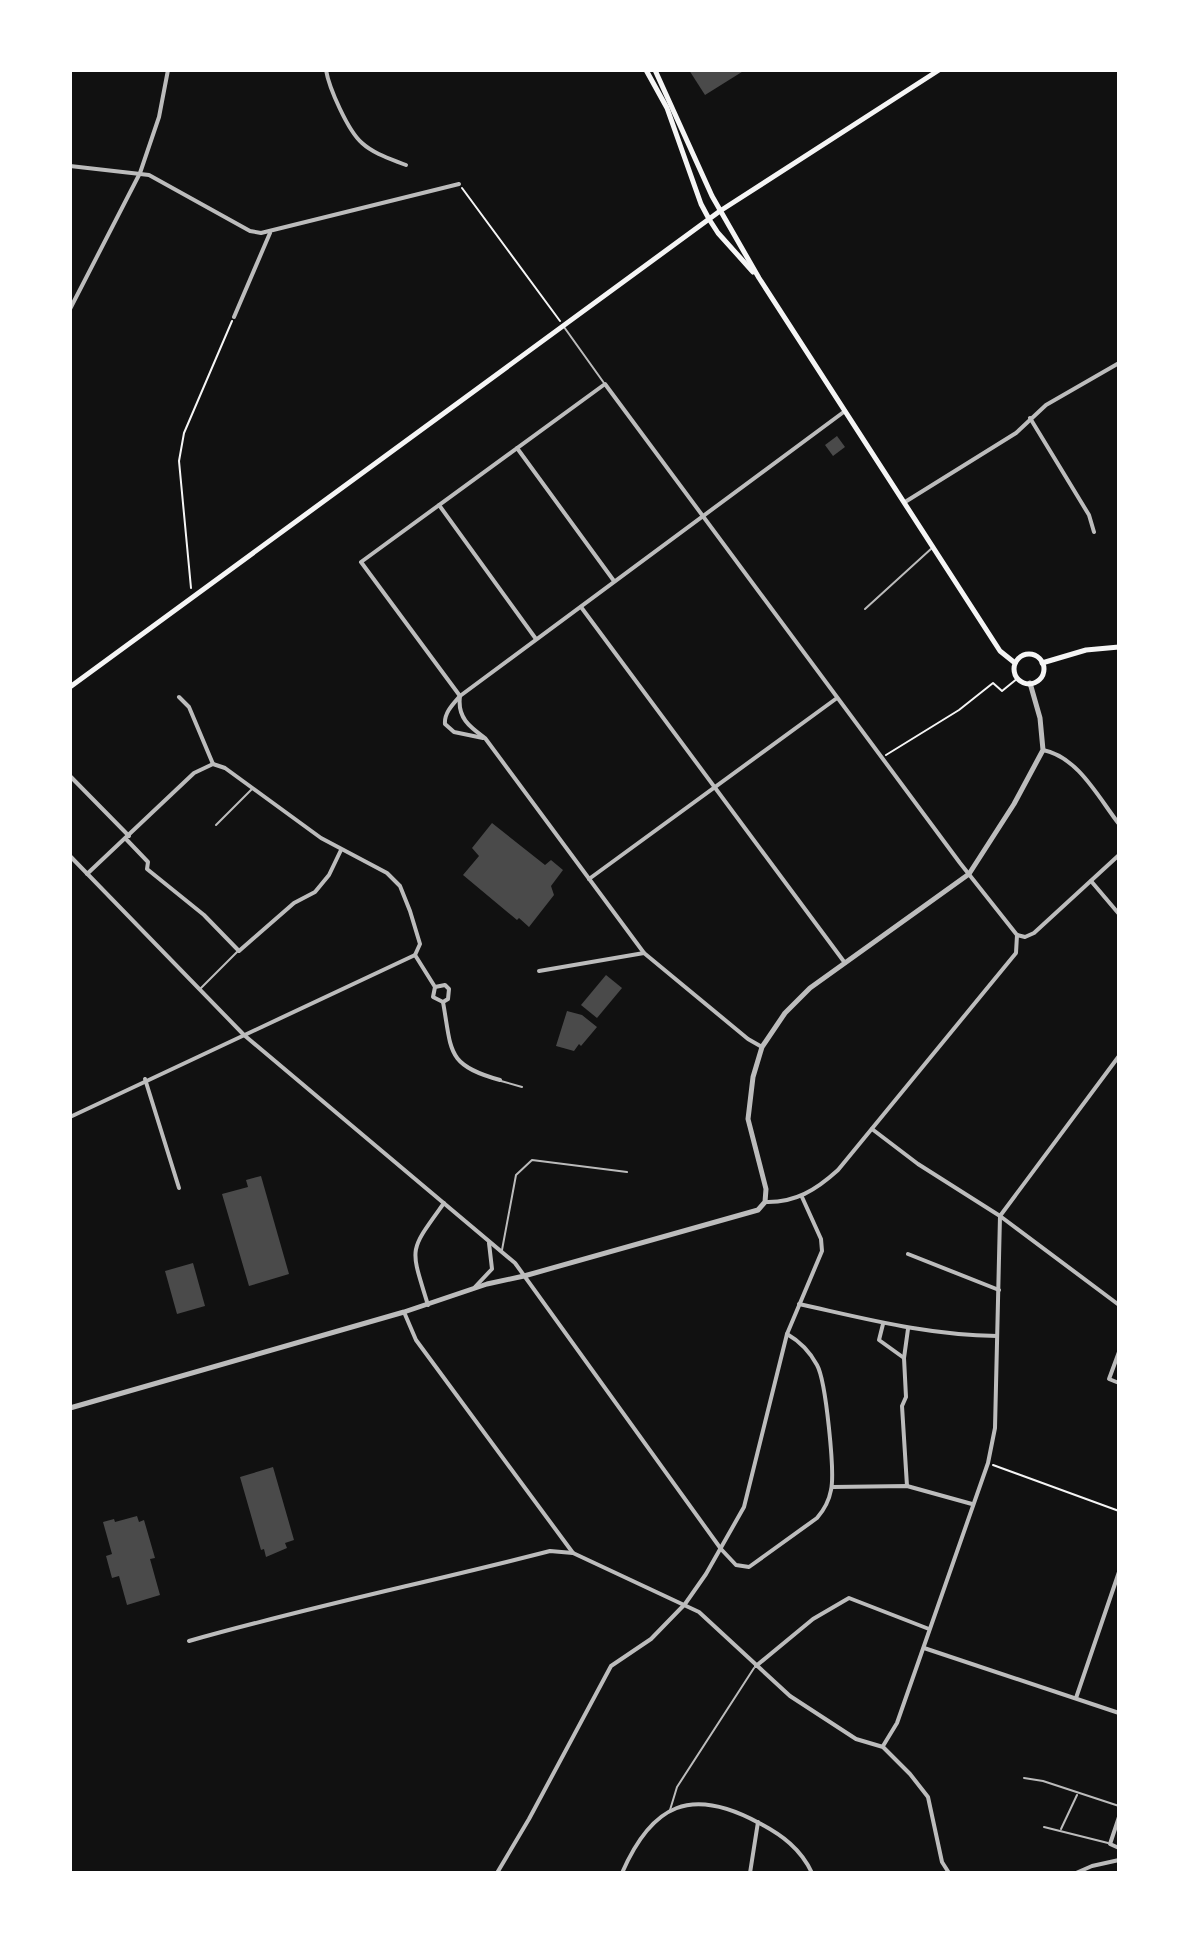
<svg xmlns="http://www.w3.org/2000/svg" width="1189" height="1943" viewBox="0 0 1189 1943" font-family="Literata,serif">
	<rect width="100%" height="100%" fill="#111"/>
	<g fill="#4a4a4a">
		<path d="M 689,70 L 745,70 L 705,95 Z"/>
		<path d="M 837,436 L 845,447 L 833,456 L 825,445 Z"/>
		<path d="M 492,823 L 545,865 L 551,860 L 563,870 L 551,886 L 554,895 L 529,927 L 519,918 L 517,920 L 463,875 L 479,856 L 472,848 Z"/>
		<path d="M 606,975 L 622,988 L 597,1018 L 581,1005 Z"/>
		<path d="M 567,1011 L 582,1015 L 597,1027 L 581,1046 L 579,1044 L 574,1051 L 556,1046 Z"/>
		<path d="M 261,1176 L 289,1274 L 249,1286 L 222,1194 L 248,1187 L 246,1180 Z"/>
		<path d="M 193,1263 L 205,1306 L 177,1314 L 165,1271 Z"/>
		<path d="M 273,1467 L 294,1540 L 285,1543 L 287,1548 L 266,1557 L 264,1549 L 261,1550 L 240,1477 Z"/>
		<path d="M 137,1516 L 139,1522 L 144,1520 L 155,1558 L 150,1559 L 160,1595 L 127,1605 L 119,1576 L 112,1578 L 106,1556 L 112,1554 L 103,1522 L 114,1519 L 115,1522 Z"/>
	</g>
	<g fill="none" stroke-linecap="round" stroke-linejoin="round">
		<g stroke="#f5f5f5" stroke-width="2">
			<path d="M 462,188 L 560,321"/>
			<path d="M 191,588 L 179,461 L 184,433 L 232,321"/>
			<path d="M 886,755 L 959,710 L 993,683 L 1002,691 L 1018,678"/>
			<path d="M 993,1465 L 1119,1511"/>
		</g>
		<g stroke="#bcbcbc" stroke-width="2">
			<path d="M 564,327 L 604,383"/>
			<path d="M 865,609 L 932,548"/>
			<path d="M 216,825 L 252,789"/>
			<path d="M 200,989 L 238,951"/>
			<path d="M 501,1081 L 522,1087"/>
			<path d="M 502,1250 L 516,1175 L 532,1160 L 627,1172"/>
			<path d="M 1024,1778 L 1043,1781 L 1119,1806"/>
			<path d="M 670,1810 L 677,1787 L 754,1668"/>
			<path d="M 1044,1827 L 1108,1843"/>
			<path d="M 1061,1829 L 1077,1795"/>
		</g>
		<g stroke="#bcbcbc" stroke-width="4">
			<path d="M 326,70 C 329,88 348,131 362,143 C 374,154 391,159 406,165"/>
			<path d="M 70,166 L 149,175 L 250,231 L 261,233 L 459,184"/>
			<path d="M 70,309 L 140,173 L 159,117 L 168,70"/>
			<path d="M 234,317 L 270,233"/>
			<path d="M 1030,418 L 1089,515 L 1094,532"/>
			<path d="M 517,448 L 614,581"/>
			<path d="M 905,502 L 1016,433 L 1046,405 L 1119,363"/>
			<path d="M 439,505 L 536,639"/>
			<path d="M 581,607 L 845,963"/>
			<path d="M 179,697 L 189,707 L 213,764"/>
			<path d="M 483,738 L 454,732 L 445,724 C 444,713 453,704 460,696 L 845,411"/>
			<path d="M 1043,750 C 1078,757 1098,797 1119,824"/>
			<path d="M 70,776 L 129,836"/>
			<path d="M 126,839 L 148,862 L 147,869 L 204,915 L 239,951 L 294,903 L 315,892 L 329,875 L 341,850"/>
			<path d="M 70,856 L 244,1035 L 515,1263 L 721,1549 L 736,1565 L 749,1567 L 817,1518 C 824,1510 829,1501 831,1490 C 835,1473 826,1381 817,1365 C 810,1352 801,1342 787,1334"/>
			<path d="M 589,879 L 837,698"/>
			<path d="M 1091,881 L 1119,914"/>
			<path d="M 1017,935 L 1025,937 L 1034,933 L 1119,855"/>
			<path d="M 415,955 L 435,987 L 433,997 L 443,1002 L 448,999 L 449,989 L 445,985 L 435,987"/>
			<path d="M 539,971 L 644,953"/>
			<path d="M 443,1002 C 452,1052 446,1065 500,1080"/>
			<path d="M 762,1047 L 748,1039 L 644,953 L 485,738 C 470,727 457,718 460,696 L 361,562 L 605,384 L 960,863 L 1017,935"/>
			<path d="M 145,1079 L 179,1188"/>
			<path d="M 70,1117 L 415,955 L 420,944 L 410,911 L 400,886 L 387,873 L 321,838 L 225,768 L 213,764 L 194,773 L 87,874"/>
			<path d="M 872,1129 L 918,1164 L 1000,1216 L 1119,1305"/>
			<path d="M 765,1202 C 795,1203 816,1190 838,1170 L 1016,953 L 1017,935"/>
			<path d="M 908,1254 L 999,1290"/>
			<path d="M 475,1287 L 492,1269 L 489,1243"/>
			<path d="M 799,1304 C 867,1319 926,1335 997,1336"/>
			<path d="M 428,1305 C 410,1246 408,1253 444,1203"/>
			<path d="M 404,1312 L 416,1340 L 573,1553 L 699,1612 L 790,1696 L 856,1739 L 883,1747 L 910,1774 L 928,1797 L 942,1862 L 949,1873"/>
			<path d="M 883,1324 L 879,1340 L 904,1358 L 906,1397 L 902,1406 L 907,1486"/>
			<path d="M 1119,1352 L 1109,1379 L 1119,1383"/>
			<path d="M 904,1358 L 908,1329"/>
			<path d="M 833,1487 L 907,1486 L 972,1504"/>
			<path d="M 189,1641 C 308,1607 430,1582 550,1551 L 573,1553"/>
			<path d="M 924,1648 L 1119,1713"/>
			<path d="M 756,1666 L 813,1619 L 849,1598 L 929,1629"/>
			<path d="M 1076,1698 L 1119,1572"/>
			<path d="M 883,1746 L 897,1723 L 988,1463 L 995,1428 L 1000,1216 L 1119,1056"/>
			<path d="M 1119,1817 L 1110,1844 L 1119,1848"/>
			<path d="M 497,1873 L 529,1819 L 611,1666 L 651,1639 L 685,1604 L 706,1574 L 744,1507 L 787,1334 L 822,1251 L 821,1239 L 802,1197"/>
			<path d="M 622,1873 C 652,1804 691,1786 759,1823 C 782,1835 801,1849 812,1873"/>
			<path d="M 750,1873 L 758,1822"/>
			<path d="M 1076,1873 L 1092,1866 L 1119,1860"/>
		</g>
		<path stroke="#bcbcbc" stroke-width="5" d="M 70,1408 L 404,1312 L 487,1284 L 524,1276 L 758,1210 L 765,1202 L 766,1189 L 748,1119 L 753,1077 L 762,1047 L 785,1013 L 810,988 L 969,874 L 1014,804 L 1043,750 L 1040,718 L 1030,683"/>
		<g stroke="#f5f5f5" stroke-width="5">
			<path d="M 646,70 L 667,108 L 701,204 L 709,219 L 718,233 L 753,272"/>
			<path d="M 655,70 L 712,196 L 759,278 L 1000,651 L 1015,663"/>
			<circle cx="1029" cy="669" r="15"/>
			<path d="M 1042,663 L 1086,650 L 1119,647"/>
			<path d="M 70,687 L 720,211 L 939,70"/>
		</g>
	</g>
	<rect width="1189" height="1943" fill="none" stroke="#ffffff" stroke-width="144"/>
</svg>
